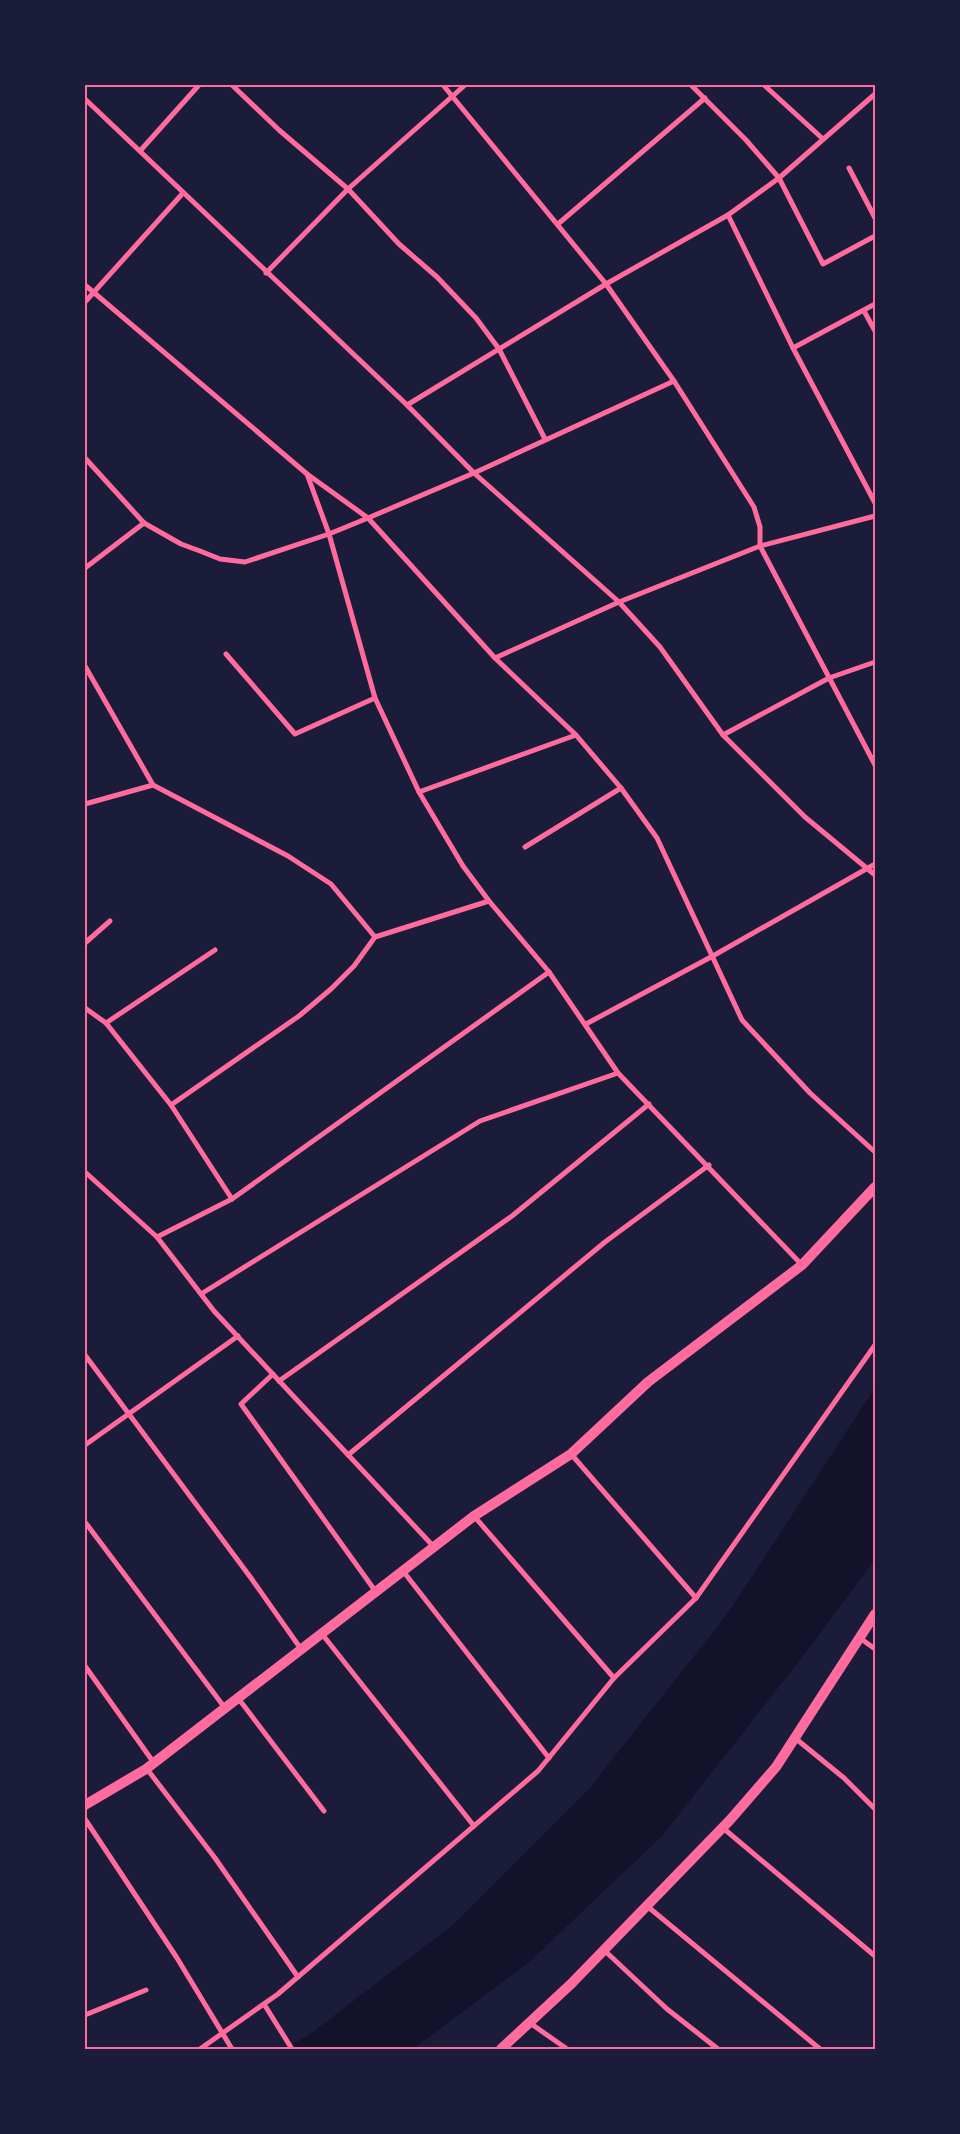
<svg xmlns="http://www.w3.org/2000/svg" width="960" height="2134" viewBox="0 0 960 2134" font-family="'Nunito Sans',sans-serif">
	<rect width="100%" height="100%" fill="#1b1b3a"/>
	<path fill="#12122b" d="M 875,1388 L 875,1559 L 807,1651 L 662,1836 L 528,1963 L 413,2049 L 284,2049 L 309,2035 L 454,1924 L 589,1789 L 728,1613 Z"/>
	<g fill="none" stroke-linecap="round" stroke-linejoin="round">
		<g stroke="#ff6b9d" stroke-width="5">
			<path d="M 232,85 L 279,130 L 348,189 L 399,244 L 437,277 L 476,318 L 499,349 L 545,439"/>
			<path d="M 443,85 L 606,284 L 674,381 L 754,507 L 760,527 L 760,546 L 875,765"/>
			<path d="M 691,85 L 746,140 L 779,178 L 823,264 L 875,236"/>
			<path d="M 764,85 L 823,139"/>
			<path d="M 85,99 L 407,405 L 474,473 L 619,602 L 660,647 L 723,735 L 805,817 L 875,875"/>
			<path d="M 140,151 L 199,85"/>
			<path d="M 849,168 L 875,218"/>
			<path d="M 728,215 L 793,348 L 875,503"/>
			<path d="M 558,224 L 705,98"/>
			<path d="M 266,273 L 348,189 L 465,85"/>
			<path d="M 85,285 L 307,474 L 329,534 L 375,698 L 419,792 L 463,866 L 489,901 L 549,972 L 618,1073 L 802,1265"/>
			<path d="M 85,302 L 183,193"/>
			<path d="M 864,311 L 875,331"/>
			<path d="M 793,348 L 875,304"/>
			<path d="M 407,405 L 606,284 L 728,215 L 779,178 L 875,94"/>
			<path d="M 85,458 L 144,523 L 181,544 L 200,551 L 220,559 L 245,562 L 329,534 L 368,518 L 474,473 L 674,381"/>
			<path d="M 307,474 L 368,518 L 495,658 L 576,735 L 621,788 L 657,838 L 742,1020 L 810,1093 L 875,1152"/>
			<path d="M 85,568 L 144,523"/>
			<path d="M 226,654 L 295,734 L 375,698"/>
			<path d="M 495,658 L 619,602 L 760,546 L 875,516"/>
			<path d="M 85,666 L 153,785 L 288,856 L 331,884 L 375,937"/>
			<path d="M 723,735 L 829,678 L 875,662"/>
			<path d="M 419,792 L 576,735"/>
			<path d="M 85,804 L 153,785"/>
			<path d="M 525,847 L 621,788"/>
			<path d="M 85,943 L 110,921"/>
			<path d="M 85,1008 L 106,1023 L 171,1105 L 232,1199"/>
			<path d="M 106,1023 L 215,950"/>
			<path d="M 586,1024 L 711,957 L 875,864"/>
			<path d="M 171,1105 L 299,1016 L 331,989 L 354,966 L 375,937 L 489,901"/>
			<path d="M 85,1172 L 157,1237 L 214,1311 L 434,1547"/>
			<path d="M 157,1237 L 232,1199 L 549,972"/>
			<path d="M 201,1294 L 480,1121 L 618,1073"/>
			<path d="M 85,1355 L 251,1578 L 301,1649"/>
			<path d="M 273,1374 L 241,1404 L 376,1592"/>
			<path d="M 279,1381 L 512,1216 L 649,1104"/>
			<path d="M 85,1445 L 238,1336"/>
			<path d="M 571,1454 L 696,1598"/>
			<path d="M 348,1455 L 605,1242 L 709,1165"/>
			<path d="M 474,1516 L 614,1678"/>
			<path d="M 85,1522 L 225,1708"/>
			<path d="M 403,1571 L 549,1758"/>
			<path d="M 322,1634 L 474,1826"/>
			<path d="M 860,1638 L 875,1649"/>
			<path d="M 85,1666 L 154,1763"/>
			<path d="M 238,1698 L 324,1811"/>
			<path d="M 795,1738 L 844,1778 L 875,1809"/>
			<path d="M 147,1769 L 215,1858 L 298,1977"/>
			<path d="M 85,1819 L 177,1958 L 232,2049"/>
			<path d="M 723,1828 L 875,1956"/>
			<path d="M 647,1906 L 820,2049"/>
			<path d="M 604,1950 L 667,2009 L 718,2049"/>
			<path d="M 264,2004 L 292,2049"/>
			<path d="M 85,2015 L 146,1990"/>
			<path d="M 530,2023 L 567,2049"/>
			<path d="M 200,2049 L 278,1994 L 538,1771 L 614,1678 L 696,1598 L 875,1345"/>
		</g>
		<g stroke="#ff6b9d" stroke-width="10">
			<path d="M 85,1805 L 146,1769 L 474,1516 L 571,1454 L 648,1382 L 802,1265 L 875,1187"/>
			<path d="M 501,2049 L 571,1984 L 730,1820 L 776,1767 L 875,1614"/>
		</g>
	</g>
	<rect width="960" height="2134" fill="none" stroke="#1b1b3a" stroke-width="172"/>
	<rect x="86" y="86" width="788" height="1962" fill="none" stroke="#ff6b9d" stroke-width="2"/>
</svg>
